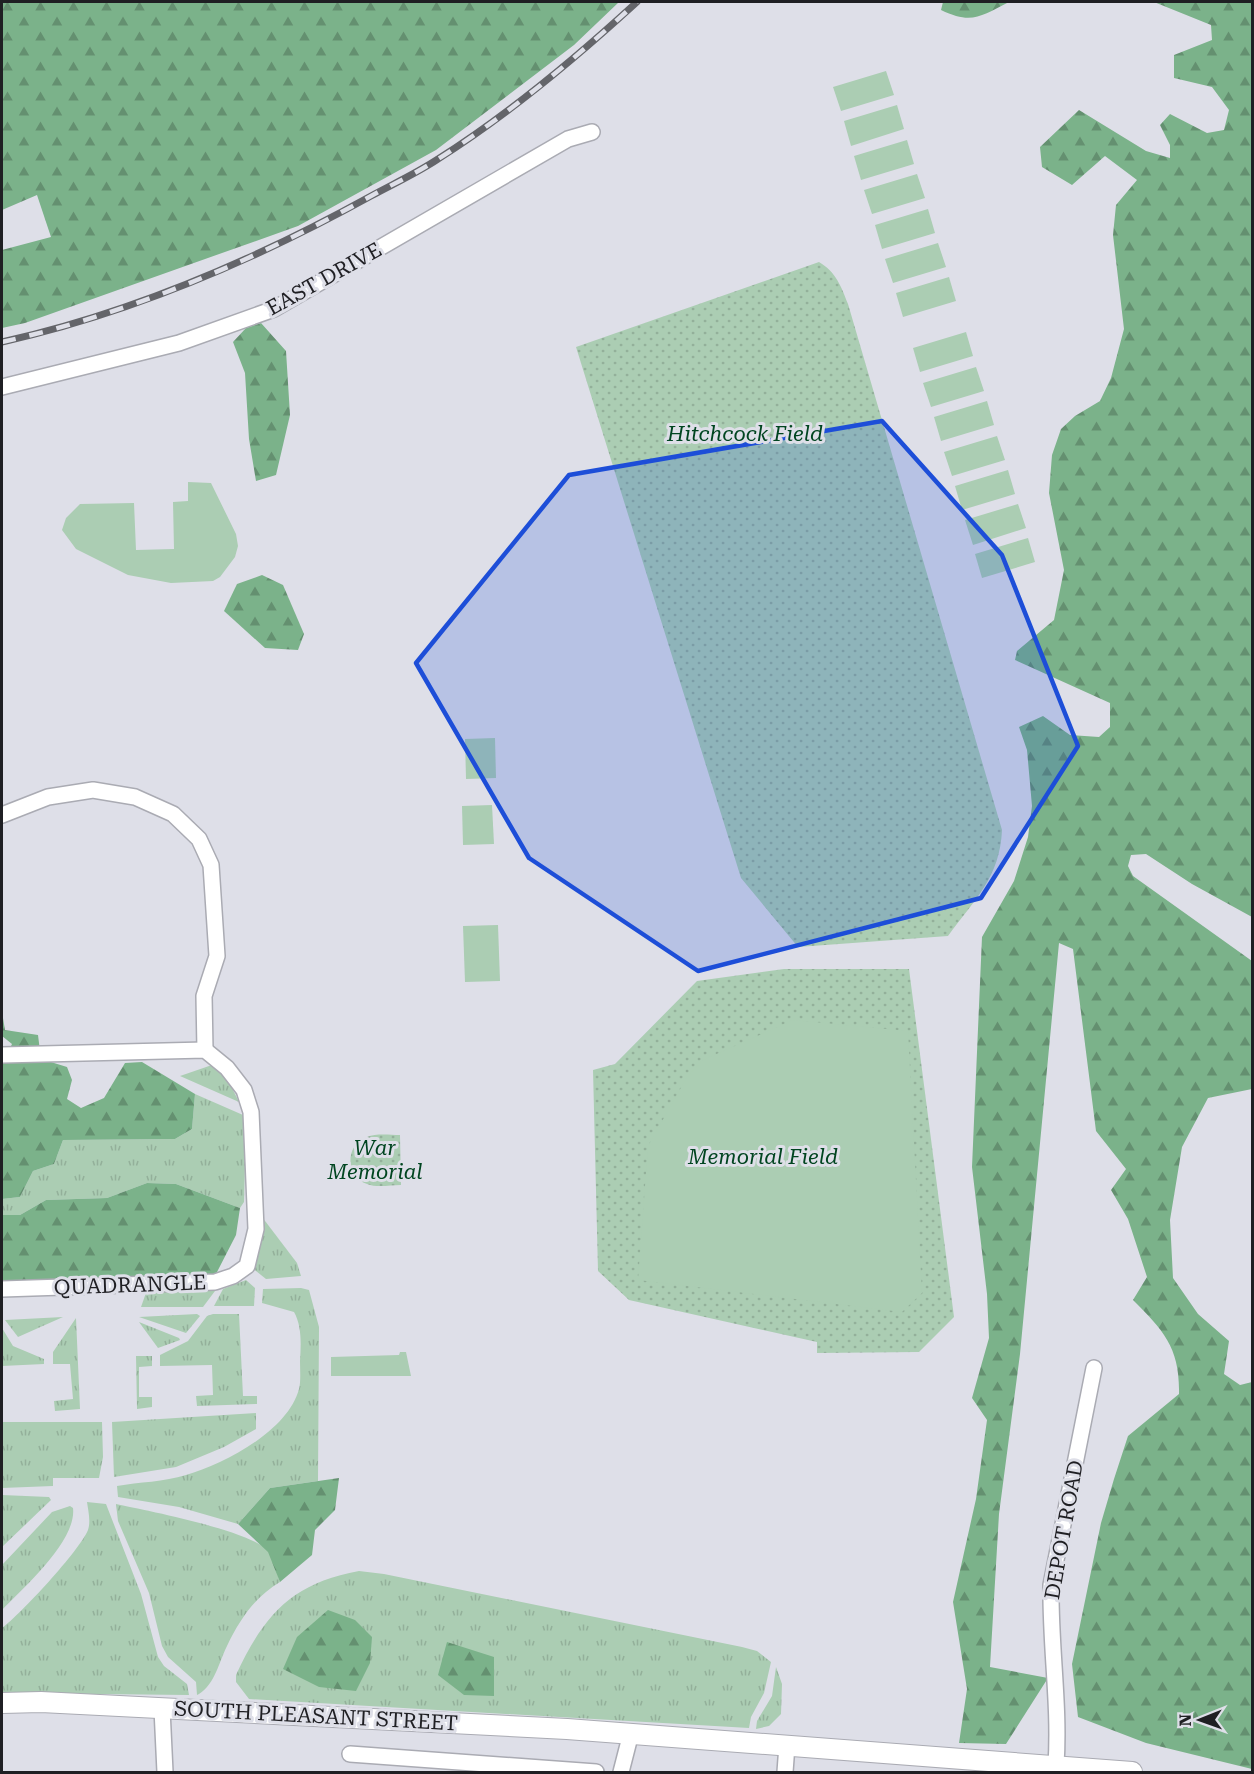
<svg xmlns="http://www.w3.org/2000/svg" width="1254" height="1774" viewBox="0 0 1254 1774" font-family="'Roboto Serif',serif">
	<defs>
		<pattern id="grass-tufts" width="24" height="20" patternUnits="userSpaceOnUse" patternTransform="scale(1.5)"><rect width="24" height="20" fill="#abcdb3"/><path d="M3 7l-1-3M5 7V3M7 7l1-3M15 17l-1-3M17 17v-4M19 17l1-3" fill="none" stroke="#93b09a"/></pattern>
		<pattern id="forest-firs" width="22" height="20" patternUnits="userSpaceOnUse" patternTransform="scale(1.5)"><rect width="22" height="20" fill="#7bb28a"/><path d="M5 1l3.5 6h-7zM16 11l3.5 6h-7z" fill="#649070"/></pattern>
		<pattern id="park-dots" width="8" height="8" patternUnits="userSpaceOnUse" patternTransform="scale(1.5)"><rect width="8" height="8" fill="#abcdb3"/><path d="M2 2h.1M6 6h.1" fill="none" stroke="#93b09a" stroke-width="1.8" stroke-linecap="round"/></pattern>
	</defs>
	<rect width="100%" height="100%" fill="#dedfe8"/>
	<g fill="url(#grass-tufts)">
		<path d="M 212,1065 L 227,1078 L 239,1102 L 180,1076 Z"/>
		<path d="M 195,1094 L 243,1115 L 246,1129 L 244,1202 L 240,1208 L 176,1184 L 147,1183 L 107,1198 L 46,1200 L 20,1215 L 2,1215 L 2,1199 L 20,1197 L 33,1171 L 54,1164 L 63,1140 L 175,1139 L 192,1129 Z"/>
		<path d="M 259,1213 L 297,1263 L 301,1276 L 266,1279 L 251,1267 Z"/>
		<path d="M 246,1280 L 255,1288 L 254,1306 L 214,1306 L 223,1289 Z"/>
		<path d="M 214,1288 L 215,1291 L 203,1307 L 141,1307 L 147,1290 Z"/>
		<path d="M 301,1288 L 309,1290 L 319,1327 L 318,1481 L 270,1488 L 238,1524 L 179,1507 L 118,1497 L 117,1486 C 139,1482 164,1482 186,1475 C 224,1464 288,1431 299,1389 C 301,1381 300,1370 300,1361 C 301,1345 302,1326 294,1312 L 262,1303 L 263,1289 Z"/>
		<path d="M 197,1314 L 200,1316 L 186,1333 L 139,1317 Z"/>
		<path d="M 213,1314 L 239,1314 L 243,1396 L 257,1396 L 257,1404 L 197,1406 L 196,1396 L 213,1395 L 212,1365 L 160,1366 L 160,1355 L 188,1341 L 207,1316 Z"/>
		<path d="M 63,1317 L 18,1337 L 5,1320 Z"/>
		<path d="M 76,1318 L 80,1409 L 55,1411 L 54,1401 L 73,1399 L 70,1364 L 53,1364 L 53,1352 Z"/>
		<path d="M 139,1322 L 179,1338 L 180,1340 L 158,1348 Z"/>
		<path d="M 2,1328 L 13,1346 L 44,1359 L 44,1364 L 2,1366 Z"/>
		<path d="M 136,1356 L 152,1356 L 152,1366 L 139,1367 L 139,1397 L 152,1397 L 152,1407 L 137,1409 Z"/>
		<path d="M 256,1413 L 256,1429 L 224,1447 L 176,1467 L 114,1477 L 112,1422 Z"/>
		<path d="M 2,1422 L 102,1422 L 103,1457 L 99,1478 L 53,1478 L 53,1486 L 2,1488 Z"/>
		<path d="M 2,1495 L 49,1497 L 51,1500 L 2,1547 Z"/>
		<path d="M 87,1502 L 106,1504 L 141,1594 L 158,1657 L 164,1666 L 187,1684 L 189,1695 L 2,1693 L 2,1628 C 20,1615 80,1550 88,1530 C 91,1521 88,1510 87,1502 Z"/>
		<path d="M 116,1504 C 144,1510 254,1531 269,1552 C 274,1560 277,1573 280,1582 C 255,1597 240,1619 227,1646 C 219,1662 215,1684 199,1694 L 197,1695 L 196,1682 L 168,1657 L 162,1646 L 149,1593 L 118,1521 Z"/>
		<path d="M 70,1506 L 73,1508 C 77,1541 23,1588 2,1610 L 2,1565 L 52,1512 Z"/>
		<path d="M 359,1571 L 384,1574 L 742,1647 L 757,1651 L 771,1662 L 764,1693 L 751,1717 L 749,1728 L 249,1699 L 236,1682 L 236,1675 C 264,1615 292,1583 359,1571 Z"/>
		<path d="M 776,1667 L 782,1684 L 781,1714 L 769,1726 L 756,1729 L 757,1721 L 772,1696 Z"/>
	</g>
	<g fill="url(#forest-firs)">
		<path d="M 2,2 L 619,2 L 574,45 L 436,150 L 298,226 L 25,323 L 2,328 L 2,250 L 51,237 L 37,195 L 2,210 Z"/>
		<path d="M 943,2 L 1009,2 C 981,16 972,25 941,10 Z"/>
		<path d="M 1154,2 L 1252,2 L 1252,917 L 1192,884 L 1146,854 L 1131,855 L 1128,866 L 1133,876 L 1252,961 L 1252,1089 L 1208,1098 L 1182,1147 L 1170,1220 L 1173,1278 L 1198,1314 L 1229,1341 L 1224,1374 L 1240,1385 L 1252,1382 L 1252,1769 L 1146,1743 L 1078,1717 L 1072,1664 L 1101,1523 L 1114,1479 L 1128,1436 L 1179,1394 C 1180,1348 1164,1331 1133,1300 L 1147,1277 L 1128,1219 L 1111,1190 L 1126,1169 L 1096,1131 L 1073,949 L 1059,943 L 1020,1354 L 999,1514 L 990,1667 L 1048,1678 L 1006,1744 L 959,1743 L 967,1689 L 953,1602 L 976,1499 L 987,1420 L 972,1398 L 989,1338 L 987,1294 L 972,1167 L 982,937 L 1014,881 L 1028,837 L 1032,806 L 1027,750 L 1019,727 L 1043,716 L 1070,735 L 1099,737 L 1110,727 L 1110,703 L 1015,660 L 1017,651 L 1054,620 L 1064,570 L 1049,493 L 1052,455 L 1061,429 L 1075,416 L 1100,401 L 1111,378 L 1124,329 L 1113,235 L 1116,205 L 1137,180 L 1105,156 L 1072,185 L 1042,167 L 1040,147 L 1079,110 L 1146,151 L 1170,158 L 1170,145 L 1160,125 L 1170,114 L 1207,133 L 1224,130 L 1229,110 L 1212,87 L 1174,78 L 1174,55 L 1212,40 L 1211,25 Z"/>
		<path d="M 261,323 L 286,351 L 290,415 L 276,475 L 256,481 L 249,439 L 245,373 L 233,342 L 246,328 Z"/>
		<path d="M 262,575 L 283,585 L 304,634 L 298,650 L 265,648 L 224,611 L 237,584 Z"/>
		<path d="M 2,1012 L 5,1030 L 38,1035 L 41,1059 L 67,1067 L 72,1080 L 67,1099 L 81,1108 L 104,1098 L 125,1063 L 142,1062 L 195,1094 L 192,1129 L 175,1139 L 63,1140 L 54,1164 L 33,1171 L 20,1197 L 2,1199 L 2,1065 L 12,1044 L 2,1036 Z"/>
		<path d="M 147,1183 L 176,1184 L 240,1208 L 236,1235 L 216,1274 L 2,1284 L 2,1215 L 20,1215 L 46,1200 L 107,1198 Z"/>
		<path d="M 339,1478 L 335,1510 L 315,1530 L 312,1555 L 280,1582 L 268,1552 L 238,1524 L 270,1488 Z"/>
		<path d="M 328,1610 L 355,1620 L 372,1637 L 370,1663 L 356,1691 L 319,1687 L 283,1669 L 297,1637 Z"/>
		<path d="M 447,1642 L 494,1657 L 494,1696 L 464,1695 L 438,1675 Z"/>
	</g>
	<g fill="url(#park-dots)">
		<path d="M 819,262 C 836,272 841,286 848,304 L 1002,830 C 1000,877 975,899 948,936 L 798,947 L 741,878 L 576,347 Z"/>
		<path d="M 784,969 L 909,969 L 954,1317 L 919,1352 L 817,1353 L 817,1342 L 629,1300 L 598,1271 L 593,1070 L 615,1064 L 697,981 Z"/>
		<path d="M 400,1135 L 401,1185 C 390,1185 377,1188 367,1184 C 346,1177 344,1145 367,1137 C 376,1133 390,1135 400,1135 Z"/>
	</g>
	<g fill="#abcdb3">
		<path d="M 886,71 L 894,95 L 841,111 L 833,87 Z"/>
		<path d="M 897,105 L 904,129 L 851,146 L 844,121 Z"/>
		<path d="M 907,140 L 914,164 L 861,180 L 854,156 Z"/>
		<path d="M 917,174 L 925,198 L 872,214 L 864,190 Z"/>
		<path d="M 928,209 L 935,233 L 882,249 L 875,225 Z"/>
		<path d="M 938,243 L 946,267 L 893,283 L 885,259 Z"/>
		<path d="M 949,277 L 956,301 L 903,317 L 896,293 Z"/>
		<path d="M 966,332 L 973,356 L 920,372 L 913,348 Z"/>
		<path d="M 976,367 L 984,391 L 931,407 L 923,383 Z"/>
		<path d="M 987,401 L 994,425 L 941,441 L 934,417 Z"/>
		<path d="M 997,436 L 1005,460 L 952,476 L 944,452 Z"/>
		<path d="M 1008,470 L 1015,494 L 962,510 L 955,486 Z"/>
		<path d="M 188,482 L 211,483 L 236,534 L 238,546 L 235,557 L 220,577 L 213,581 L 171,583 L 128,575 L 76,549 L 62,530 L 66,518 L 80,504 L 134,503 L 136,550 L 174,549 L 173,502 L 188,501 Z"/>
		<path d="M 1018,504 L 1026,528 L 973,545 L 965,520 Z"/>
		<path d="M 1028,538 L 1035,562 L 982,578 L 975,554 Z"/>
		<path d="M 495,738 L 496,778 L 466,779 L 465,739 Z"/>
		<path d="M 492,805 L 494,844 L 463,845 L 462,806 Z"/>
		<path d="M 498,925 L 500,981 L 465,982 L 463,926 Z"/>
		<path d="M 793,1020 L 908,1031 L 922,1293 L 902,1312 L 638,1280 L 648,1146 L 687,1077 L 703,1060 Z"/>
		<path d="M 400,1352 L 406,1352 L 411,1376 L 331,1376 L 331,1357 L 399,1355 Z"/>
	</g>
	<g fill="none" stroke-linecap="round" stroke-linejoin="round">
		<defs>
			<g id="minor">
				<path d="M 2,387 L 179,343 L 274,309 L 568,139 L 592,132"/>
				<path d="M 2,815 L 48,797 L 93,790 L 135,797 L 173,814 L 199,839 L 211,865 L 217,956 L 204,996 L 205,1050"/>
				<path d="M 2,1055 L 205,1050 L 227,1068 L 244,1090 L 251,1112 L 256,1229 L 247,1266 L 233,1276 L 215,1282 L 2,1289"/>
				<path d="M 162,1709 L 165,1772"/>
				<path d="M 350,1754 L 596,1772"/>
				<path d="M 1056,1765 C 1060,1705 1050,1646 1051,1585 L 1094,1368"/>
				<path d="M 621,1772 L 631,1733"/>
				<path d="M 785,1772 L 787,1745"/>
			</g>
			<path id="major" d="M 2,1703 L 41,1702 L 567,1729 L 1132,1772"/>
		</defs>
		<use href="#minor" stroke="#aaabb3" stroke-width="18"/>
		<use href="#major" stroke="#aaabb3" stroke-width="22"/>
		<use href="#minor" stroke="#fff" stroke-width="15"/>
		<use href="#major" stroke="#fff" stroke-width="20"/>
		<defs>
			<path id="rail" d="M 2,342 C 132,313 255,260 371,196 C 393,184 417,173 438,159 C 508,115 577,57 637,2"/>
		</defs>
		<use href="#rail" stroke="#64656a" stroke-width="7"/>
		<use href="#rail" stroke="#dedfe8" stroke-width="4.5" stroke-dasharray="14" stroke-linecap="butt"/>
	</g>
	<path fill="#1d4ed8" fill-opacity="0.2" stroke="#1d4ed8" stroke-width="4.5" stroke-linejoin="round" d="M 882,421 L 1002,555 L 1078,746 L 981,898 L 698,971 L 529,858 L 416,663 L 569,475 Z"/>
	<g text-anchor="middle" stroke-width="6" stroke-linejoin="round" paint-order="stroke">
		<g font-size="21" fill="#1f1f23" stroke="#dedfe8">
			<text transform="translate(324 279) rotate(-29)" y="7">EAST DRIVE</text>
			<text transform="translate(130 1285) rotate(-2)" y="7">QUADRANGLE</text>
			<text transform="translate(1064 1530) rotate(-80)" y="7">DEPOT ROAD</text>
			<text transform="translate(316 1716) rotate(3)" y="7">SOUTH PLEASANT STREET</text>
		</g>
		<g font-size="21" font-style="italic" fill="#004520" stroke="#dedfe8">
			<text x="745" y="441">Hitchcock Field</text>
			<text x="375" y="1155">War<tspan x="375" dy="24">Memorial</tspan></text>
			<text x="763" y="1164">Memorial Field</text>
		</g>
	</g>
	<rect width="1254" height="1774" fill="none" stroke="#1f1f23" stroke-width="6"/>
	<g transform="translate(1200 1720) rotate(269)" stroke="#dedfe8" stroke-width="4.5" paint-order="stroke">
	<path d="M0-4.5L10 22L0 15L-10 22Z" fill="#1f1f23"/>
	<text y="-9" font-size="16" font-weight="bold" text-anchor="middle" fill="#1f1f23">N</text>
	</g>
</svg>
